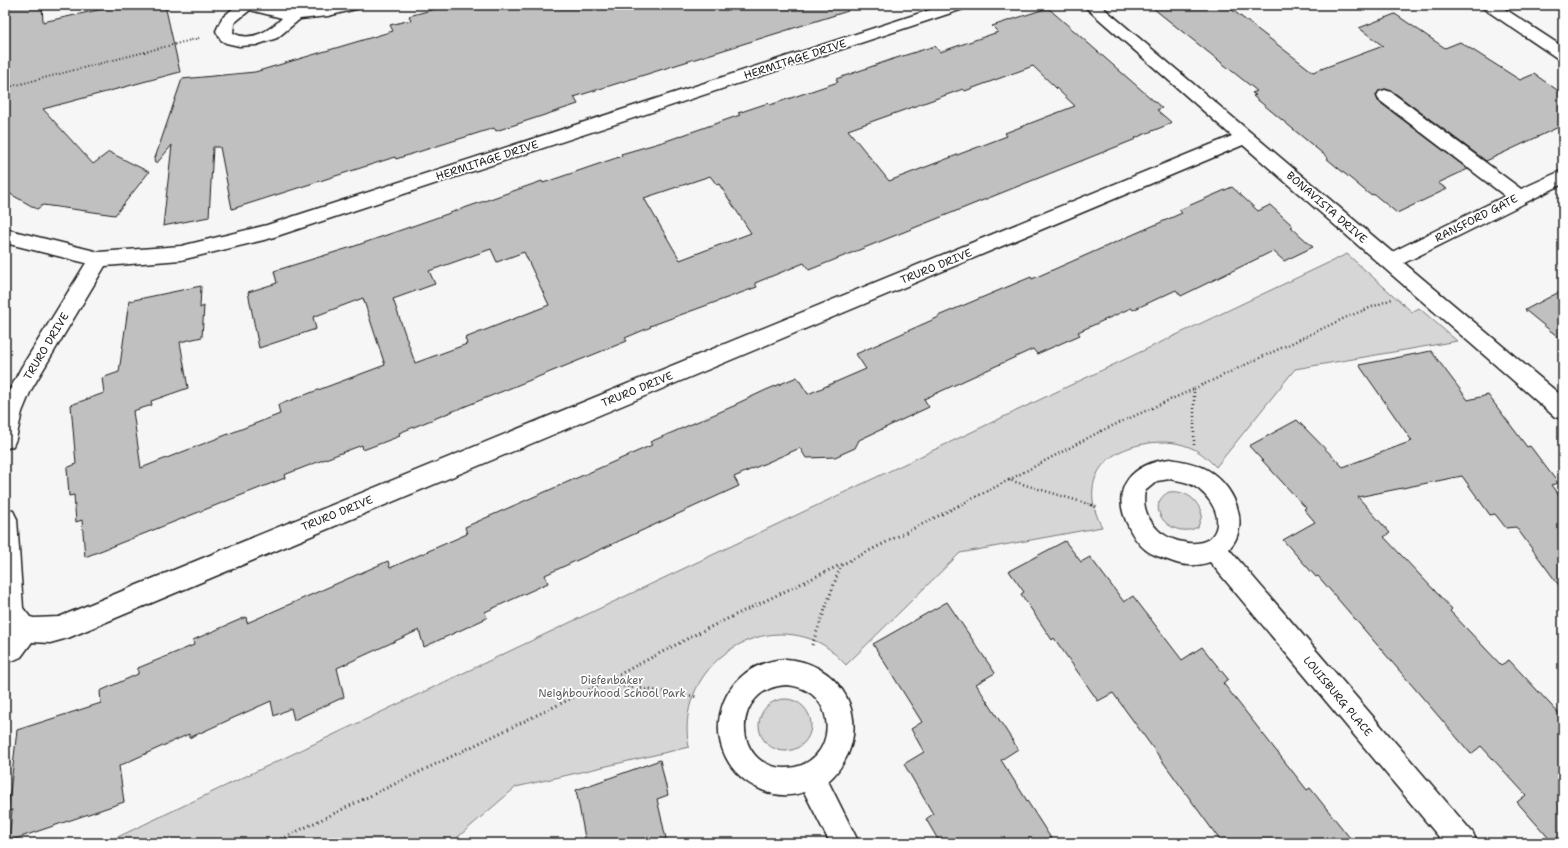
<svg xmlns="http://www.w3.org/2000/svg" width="1568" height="848" viewBox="0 0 1568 848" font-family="'Shantell Sans',sans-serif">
	<rect width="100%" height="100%" fill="#f6f6f6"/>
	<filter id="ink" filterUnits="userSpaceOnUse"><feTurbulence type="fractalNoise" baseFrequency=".025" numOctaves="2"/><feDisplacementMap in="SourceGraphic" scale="8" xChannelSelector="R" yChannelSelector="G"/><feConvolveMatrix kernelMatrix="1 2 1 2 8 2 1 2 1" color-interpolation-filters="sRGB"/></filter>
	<g filter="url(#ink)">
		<g fill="#d6d6d6" stroke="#797979">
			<path d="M 1347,254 L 1412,312 L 1419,308 L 1457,341 L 1295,369 L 1216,467 C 1208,459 1200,451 1189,447 C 1175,441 1158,441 1144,444 C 1098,452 1080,486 1102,527 L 960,553 L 846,665 C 838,657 829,647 818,642 C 749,611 674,675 689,747 L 516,787 L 451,843 L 105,843 Z"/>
			<path d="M 1169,492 C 1185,490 1198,499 1202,515 L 1198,527 C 1171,541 1142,506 1169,492 Z"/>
			<circle cx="785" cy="725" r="26"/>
		</g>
		<g fill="#c0c0c0" stroke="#1c1c1c" fill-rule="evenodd">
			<path d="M 17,5 L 42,5 L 43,22 L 121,5 L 165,5 L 180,72 L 43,109 L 93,164 L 109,152 L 149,172 L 115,215 L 43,205 L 37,209 L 5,191 L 5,8 Z"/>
			<path d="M 450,5 L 847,5 L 848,11 L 574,97 L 578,104 L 496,131 L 494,128 L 396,159 L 395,157 L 232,209 L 220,147 L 213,147 L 209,217 L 163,226 L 172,145 L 157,163 L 154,161 L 182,79 L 255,72 L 393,31 L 390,25 L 411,20 L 409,16 Z"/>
			<path d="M 1149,5 L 1226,5 L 1313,72 L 1383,46 L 1359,28 L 1395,14 L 1445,48 L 1460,42 L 1520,80 L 1534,74 L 1563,94 L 1563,125 L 1486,161 L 1392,91 L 1385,89 L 1379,91 L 1376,95 L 1378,101 L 1468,169 L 1438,183 L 1447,189 L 1397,213 L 1375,195 L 1369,194 L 1326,158 L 1328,158 L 1253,96 L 1256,95 L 1252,93 L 1257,91 Z"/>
			<path d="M 1048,8 L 1162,108 L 1157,110 L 1172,123 L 1135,138 L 1136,139 L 809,270 L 804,263 L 755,283 L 757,287 L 650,326 L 651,327 L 625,338 L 627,341 L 399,433 L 400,436 L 363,450 L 362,445 L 284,475 L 285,478 L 85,557 L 82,520 L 76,522 L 74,495 L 69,496 L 67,468 L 76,464 L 71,405 L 104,393 L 102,378 L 119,372 L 129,301 L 201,286 L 200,308 L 204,306 L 202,337 L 180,342 L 188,388 L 151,401 L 152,405 L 133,411 L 141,468 L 280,414 L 278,405 L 385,365 L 363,298 L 313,317 L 316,329 L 259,348 L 248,292 L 277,283 L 274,271 L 355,246 L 542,181 L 543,183 L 622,156 L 621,154 L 666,141 L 740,115 L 738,113 L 768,103 L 770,105 L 838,82 L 836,79 L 893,59 L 935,46 L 940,52 L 998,32 L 992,26 ZM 1033,66 L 1075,106 L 1005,133 L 1007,136 L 889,181 L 848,130 L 963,89 L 965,91 ZM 710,176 L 717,185 L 719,184 L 751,233 L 680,260 L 644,198 ZM 491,249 L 497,262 L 524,252 L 549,305 L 465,338 L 467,344 L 415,363 L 393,299 L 435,284 L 429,271 Z"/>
			<path d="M 1232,187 L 1258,211 L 1270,205 L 1293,226 L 1291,227 L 1313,247 L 1284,261 L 1273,251 L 1181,296 L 1176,290 L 1133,310 L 1131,308 L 1078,332 L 1080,335 L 1037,354 L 1033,349 L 924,399 L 929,407 L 859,440 L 855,448 L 835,457 L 806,458 L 800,448 L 734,477 L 739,486 L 545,575 L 548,583 L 485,612 L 487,618 L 424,647 L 419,630 L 337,668 L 344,697 L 294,720 L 291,708 L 274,716 L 271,701 L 189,738 L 189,734 L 119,766 L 124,802 L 9,841 L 12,810 L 8,811 L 17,730 L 101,703 L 100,691 L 138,674 L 138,668 L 194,645 L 193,640 L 246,617 L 247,623 L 388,561 L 390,568 L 467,534 L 465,527 L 652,445 L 650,442 L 736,405 L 736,404 L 766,390 L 797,377 L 808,394 L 866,369 L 856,354 L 939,317 L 938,316 L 1031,277 L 1032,279 L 1182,213 L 1179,210 Z"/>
			<path d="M 1563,290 L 1563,341 L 1525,310 Z"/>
			<path d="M 1431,351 L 1468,400 L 1488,395 L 1527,447 L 1530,446 L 1558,483 L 1551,485 L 1563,501 L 1563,591 L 1516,527 L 1506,528 L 1495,514 L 1490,515 L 1462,476 L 1358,497 L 1390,533 L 1384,537 L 1452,609 L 1450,611 L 1501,665 L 1509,660 L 1563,718 L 1563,843 L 1553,843 L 1517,802 L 1526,795 L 1481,746 L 1471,754 L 1318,576 L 1316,577 L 1283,540 L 1315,522 L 1304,509 L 1306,508 L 1249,446 L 1297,420 L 1343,467 L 1412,441 L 1359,365 Z"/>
			<path d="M 1065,541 L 1081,562 L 1090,557 L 1124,602 L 1133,596 L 1182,660 L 1202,647 L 1228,679 L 1223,683 L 1307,790 L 1310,788 L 1354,843 L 1222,843 L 1113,693 L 1098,701 L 1054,638 L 1052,640 L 1021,594 L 1024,592 L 1009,571 Z"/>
			<path d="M 947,602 L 995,673 L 976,684 L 1018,749 L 1001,760 L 1054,843 L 940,843 L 926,819 L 933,814 L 904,764 L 924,752 L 911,729 L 922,722 L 873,644 Z"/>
			<path d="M 660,760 L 668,795 L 657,799 L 667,843 L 586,843 L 576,790 Z"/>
		</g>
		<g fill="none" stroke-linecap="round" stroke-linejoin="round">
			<defs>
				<g id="minor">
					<path d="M 237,5 L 264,5 L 289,10 L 315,8 L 334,5 L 363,5 L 360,8 L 328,16 L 300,19 L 277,38 L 256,45 L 239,46 L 226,43 L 221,40 L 216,31 L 222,18 ZM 250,10 L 282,18 C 270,30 251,43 233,33 L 234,23 Z"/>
					<path d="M 945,5 L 969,5 L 966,8 L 268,239 L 181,260 L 105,266 L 31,390 L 22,412 L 16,439 L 13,446 L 5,449 L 5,399 L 21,368 L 86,263 L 5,243 L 5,229 L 99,252 L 181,246 L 267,225 Z"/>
					<path d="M 1083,5 L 1100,5 L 1392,252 L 1505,196 L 1379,100 L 1377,96 L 1379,92 L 1385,90 L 1391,92 L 1521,189 L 1563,170 L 1563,184 L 1404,263 L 1563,397 L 1563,419 L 1555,417 L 1243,145 L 68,638 L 50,643 L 32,642 L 21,657 L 12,661 L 5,658 L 5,636 L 9,631 L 5,625 L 5,508 L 13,511 L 17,519 L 23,608 L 30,617 L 34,618 L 59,617 L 1232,136 Z"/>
					<path d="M 1170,459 C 1182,461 1195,463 1206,469 C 1232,483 1253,523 1229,549 L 1473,833 L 1477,843 L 1444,843 L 1210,562 C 1195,567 1183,566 1168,560 C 1161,557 1152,555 1146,550 C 1137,543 1131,533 1127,523 C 1110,486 1134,463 1170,459 ZM 1170,479 C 1176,480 1182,481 1188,483 C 1204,489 1222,511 1216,529 C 1208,552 1171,543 1158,530 C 1147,519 1142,506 1145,491 L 1157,481 Z"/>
					<path d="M 786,659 C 835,662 867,708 848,754 C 843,764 837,774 828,781 L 859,843 L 830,843 L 804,792 C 790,797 776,796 762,790 C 693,761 711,663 786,659 ZM 786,685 C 842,688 839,769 784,768 C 732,766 731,688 786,685 Z"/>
				</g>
				<path id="major" d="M 1480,5 L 1499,5 L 1563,47 L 1563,59 L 1557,58 L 1483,8 Z"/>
			</defs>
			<use href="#minor" stroke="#1c1c1c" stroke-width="3"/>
			<use href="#major" stroke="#1c1c1c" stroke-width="3"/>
			<path stroke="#1c1c1c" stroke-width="2" stroke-dasharray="1 2.5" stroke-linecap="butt" d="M 5,88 L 199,38"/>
			<g stroke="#1c1c1c" stroke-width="2.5" stroke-dasharray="1 3" stroke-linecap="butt">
				<path d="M 1194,445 L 1194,389 L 1347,317 L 1392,299"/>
				<path d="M 1009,480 L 1101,431 L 1194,389"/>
				<path d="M 958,506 L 1009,480 L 1095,506"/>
			</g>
			<g stroke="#1c1c1c" stroke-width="3" stroke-dasharray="1 3.5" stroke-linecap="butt">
				<path d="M 1091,505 L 1098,507"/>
				<path d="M 812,645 L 841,565 L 960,505"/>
				<path d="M 603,683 L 704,630 L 840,565"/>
				<path d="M 273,843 L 603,683 L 698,697"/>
			</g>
			<use href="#minor" fill="#fff" fill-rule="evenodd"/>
			<use href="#major" fill="#fff" fill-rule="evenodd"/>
		</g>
	</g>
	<g text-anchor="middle" stroke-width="3.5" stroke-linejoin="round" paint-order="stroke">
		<g font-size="11" fill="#1c1c1c" stroke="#fff">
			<text transform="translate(795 59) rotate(-18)" y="4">HERMITAGE DRIVE</text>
			<text transform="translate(487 160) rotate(-18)" y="4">HERMITAGE DRIVE</text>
			<text transform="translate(1327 207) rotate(41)" y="4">BONAVISTA DRIVE</text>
			<text transform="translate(1476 218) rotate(-27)" y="4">RANSFORD GATE</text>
			<text transform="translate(936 266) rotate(-22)" y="4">TRURO DRIVE</text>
			<text transform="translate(46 346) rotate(-59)" y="4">TRURO DRIVE</text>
			<text transform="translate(637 389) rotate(-22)" y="4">TRURO DRIVE</text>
			<text transform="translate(337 513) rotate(-22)" y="4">TRURO DRIVE</text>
			<text transform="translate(1338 696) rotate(50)" y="4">LOUISBURG PLACE</text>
		</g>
		<g font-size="11" fill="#5d5d5d" stroke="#fff">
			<text x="612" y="684">Diefenbaker<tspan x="612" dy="13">Neighbourhood School Park</tspan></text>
		</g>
	</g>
	<rect width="1568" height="848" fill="none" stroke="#fff" stroke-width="20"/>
	<rect x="10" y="10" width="1548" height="828" fill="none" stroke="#1c1c1c" stroke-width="1.5" filter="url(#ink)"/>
</svg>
